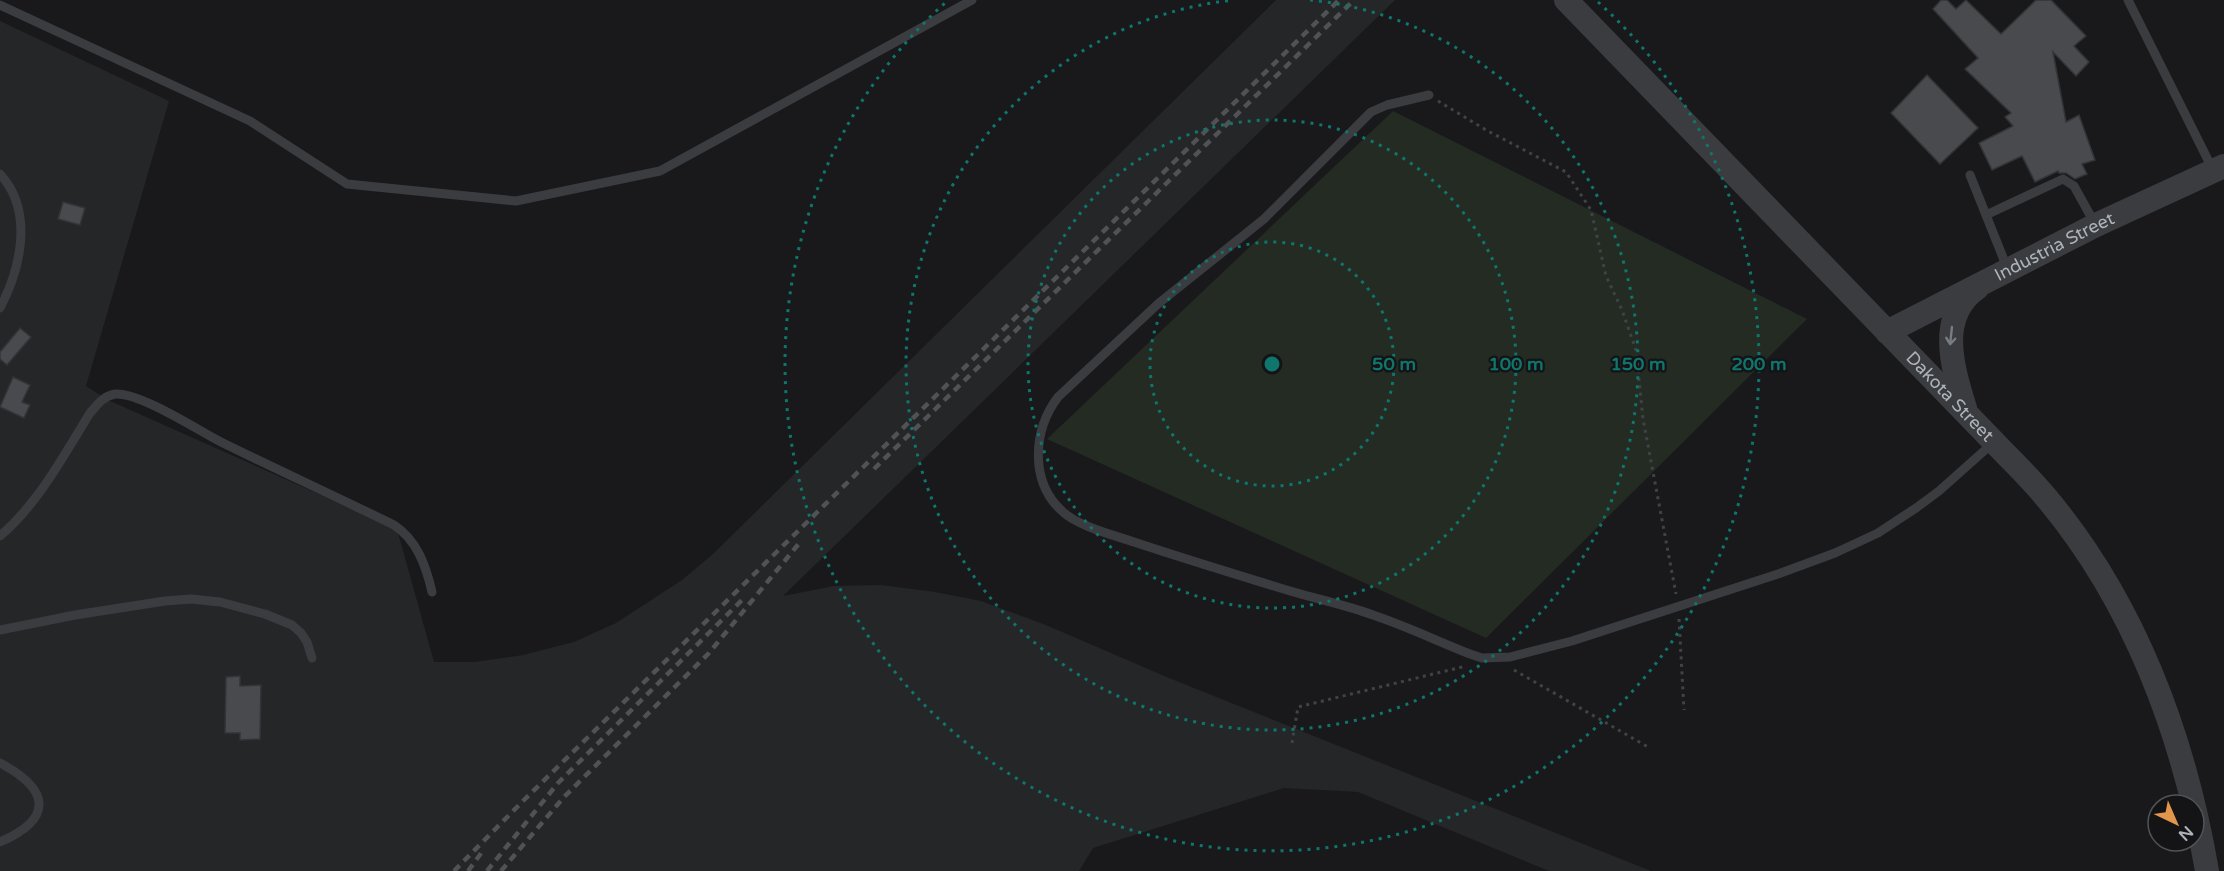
<svg xmlns="http://www.w3.org/2000/svg" width="2224" height="871" viewBox="0 0 2224 871" font-family="'Varela Round',sans-serif">
	<rect width="100%" height="100%" fill="#19191b"/>
	<path fill="#252628" d="M 1276,0 L 1395,0 L 783,596 L 834,586 L 881,585 L 935,592 L 981,601 L 1046,625 L 1169,678 L 1651,871 L 1549,871 L 1358,792 L 1284,788 L 1093,848 L 1079,871 L 0,871 L 0,21 L 169,101 L 86,386 L 108,400 L 397,529 L 434,662 L 475,662 L 523,655 L 574,642 L 616,623 L 682,580 L 713,554 Z"/>
	<path fill="#232b23" d="M 1393,111 L 1807,319 L 1486,638 L 1047,439 Z"/>
	<g fill="#484a4d" stroke="#333437" stroke-width="1.5">
		<path d="M 1941,0 L 1947,0 L 1956,9 L 1966,0 L 2001,34 L 2036,0 L 2051,0 L 2086,36 L 2074,46 L 2089,62 L 2076,76 L 2053,52 L 2066,122 L 2079,115 L 2095,160 L 2082,164 L 2087,174 L 2075,179 L 2066,173 L 2059,173 L 2058,171 L 2035,182 L 2022,156 L 1992,170 L 1979,143 L 2013,126 L 2005,117 L 2011,113 L 1965,69 L 1978,58 L 1933,9 Z"/>
		<path d="M 1927,75 L 1978,128 L 1940,164 L 1891,113 Z"/>
		<path d="M 63,202 L 85,208 L 80,225 L 58,219 Z"/>
		<path d="M 20,328 L 31,337 L 7,365 L 0,359 L 0,352 Z"/>
		<path d="M 13,377 L 30,385 L 22,402 L 30,405 L 24,418 L 0,407 Z"/>
		<path d="M 240,676 L 240,686 L 261,685 L 260,739 L 240,740 L 240,733 L 225,733 L 226,677 Z"/>
	</g>
	<g fill="none" stroke-linecap="round" stroke-linejoin="round">
		<g stroke="#404346" stroke-width="3" stroke-dasharray="3 4.5" stroke-linecap="butt">
			<path d="M 1438,101 L 1486,130 L 1566,172 L 1591,210 L 1606,276 L 1622,310 L 1636,350 L 1643,419 L 1676,594"/>
			<path d="M 1679,619 L 1684,710"/>
			<path d="M 1514,670 L 1648,747"/>
			<path d="M 1292,743 L 1298,707 L 1466,666"/>
		</g>
		<g stroke="#3a3c40" stroke-width="9">
			<path d="M 2128,0 L 2213,170"/>
			<path d="M 0,5 L 250,121 L 347,184 L 516,201 L 660,171 L 972,0"/>
			<path d="M 1429,95 L 1387,105 L 1371,112 L 1264,219 L 1159,303 L 1058,397 C 1033,430 1029,482 1063,512 C 1078,526 1113,535 1134,542 C 1185,559 1238,575 1290,591 C 1317,599 1346,605 1373,615 C 1406,626 1437,641 1470,654 L 1482,658 L 1510,657 L 1572,641 L 1778,574 L 1835,553 L 1878,533 L 1916,508 L 1939,491 L 1994,442"/>
			<path d="M 0,174 C 34,211 21,268 0,308"/>
			<path d="M 1970,175 L 2008,270"/>
			<path d="M 1986,215 L 2063,179 L 2074,186 L 2095,224"/>
			<path d="M 0,536 C 38,504 64,455 90,413 C 97,405 103,396 115,394 C 140,392 199,431 223,443 C 280,471 337,497 394,525 C 417,540 426,566 432,592"/>
			<path d="M 0,630 L 75,615 L 165,601 L 191,599 L 220,602 L 265,614 L 292,625 L 301,633 L 307,642 L 312,658"/>
			<path d="M 0,763 C 49,789 55,818 0,842"/>
		</g>
		<g stroke="#3a3c40" stroke-width="24">
			<path id="s1" d="M 1566,0 L 1994,442 C 2011,460 2029,477 2044,495 C 2134,601 2184,736 2207,871"/>
			<path id="s2" d="M 1887,332 L 2096,225 L 2224,166"/>
			<path d="M 1965,408 C 1953,369 1936,316 1977,288"/>
		</g>
		<g stroke="#505256" stroke-width="4.5" stroke-dasharray="8 6" stroke-linecap="butt">
			<path d="M 874,469 L 1354,0"/>
			<path d="M 454,871 L 524,800 L 1339,0"/>
			<path d="M 468,871 L 482,852"/>
			<path d="M 487,871 L 558,783 L 745,597"/>
			<path d="M 501,871 L 564,797 L 709,653 L 801,541"/>
		</g>
	</g>
	<defs><path id="oneway-shaft" d="M-6 0H5M1.5-3L5.5 0L1.5 3" fill="none" stroke-width="1.6" stroke-linecap="round" stroke-linejoin="round" transform="scale(1.5)"/></defs>
	<use stroke="#797d83" href="#oneway-shaft" transform="translate(1951 336) rotate(96)"/>
	<g fill="none" stroke="#0f766e" stroke-width="3" stroke-dasharray="3 6">
		<circle cx="1272" cy="364" r="122"/>
		<circle cx="1272" cy="364" r="244"/>
		<path d="M1310 0A366 366 0 1 1 1234 0"/>
		<path d="M1598 2A487 487 0 1 1 946 2"/>
	</g>
	<g text-anchor="middle" stroke-width="4.5" stroke-linejoin="round" paint-order="stroke">
		<g font-size="18" fill="#adb3b9" stroke="#141416">
			<text dy="6" stroke="none"><textPath href="#s2" startOffset="188">Industria Street</textPath></text>
			<text dy="6" stroke="none"><textPath href="#s1" startOffset="552">Dakota Street</textPath></text>
		</g>
	</g>
	<circle cx="1272" cy="364" r="9" fill="#0f766e" stroke="#141416" stroke-width="3"/>
	<g font-size="18" text-anchor="middle" font-weight="bold" fill="#0f766e" stroke="#141416" stroke-width="4.5" stroke-linejoin="round" paint-order="stroke">
		<text x="1394" y="370">50 m</text>
		<text x="1516" y="370">100 m</text>
		<text x="1638" y="370">150 m</text>
		<text x="1759" y="370">200 m</text>
	</g>
	<g transform="translate(2176 823) rotate(136)"><circle r="28" fill="#141416" stroke="#515457" stroke-width="1.5"/>
	<path d="M0-4.5L10 22L0 15L-10 22Z" fill="#e1964b"/>
	<text y="-9" font-size="16" font-weight="bold" text-anchor="middle" fill="#adb3b9">N</text>
	</g>
</svg>
